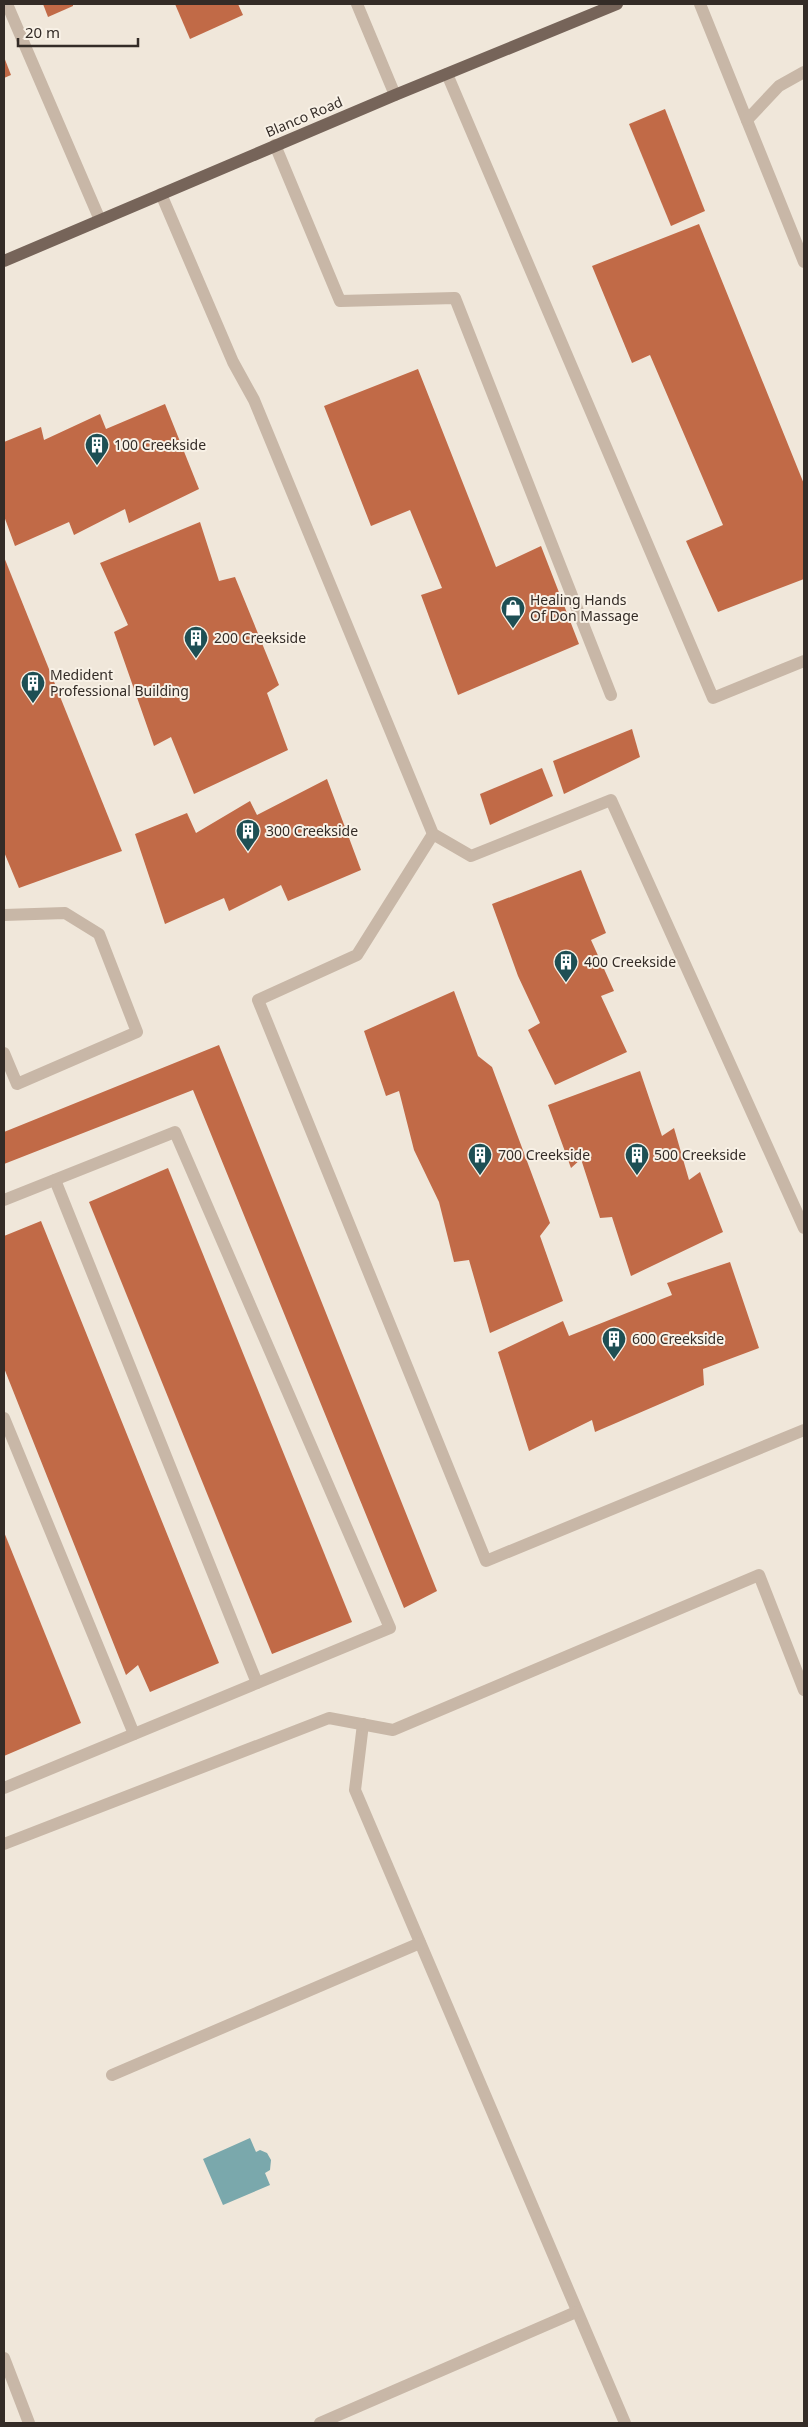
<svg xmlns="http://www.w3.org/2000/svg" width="808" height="2427" viewBox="0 0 808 2427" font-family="'Noto Sans',sans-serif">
	<rect width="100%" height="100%" fill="#f0e7da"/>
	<path fill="#7aa8ac" d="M 250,2138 L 256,2152 L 260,2150 L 267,2153 L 271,2160 L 270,2170 L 265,2173 L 270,2185 L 223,2205 L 203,2159 Z"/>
	<g fill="#c16a47">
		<path d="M 43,4 L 73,4 L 73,6 L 48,17 Z"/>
		<path d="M 175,4 L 238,4 L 243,15 L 190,39 Z"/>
		<path d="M 4,57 L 11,75 L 4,78 Z"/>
		<path d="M 665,109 L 705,211 L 671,226 L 629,124 Z"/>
		<path d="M 699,224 L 804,484 L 804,579 L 718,612 L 686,541 L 723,525 L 650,355 L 632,363 L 592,266 Z"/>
		<path d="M 418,369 L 496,567 L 541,546 L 579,644 L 458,695 L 421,595 L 442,588 L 410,510 L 371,526 L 324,406 Z"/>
		<path d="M 165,404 L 199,489 L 129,523 L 125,509 L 74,535 L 69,522 L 15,546 L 4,516 L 4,442 L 41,427 L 44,440 L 100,414 L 106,429 Z"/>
		<path d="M 200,522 L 219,581 L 235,577 L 279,685 L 267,693 L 288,750 L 194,794 L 171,737 L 154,746 L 114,632 L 128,625 L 100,563 Z"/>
		<path d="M 4,557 L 122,851 L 19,888 L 4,852 Z"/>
		<path d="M 632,729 L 640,757 L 564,794 L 553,761 Z"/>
		<path d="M 542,768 L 553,796 L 490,825 L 480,794 Z"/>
		<path d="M 327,779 L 361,870 L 288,901 L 281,885 L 229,911 L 224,898 L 165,924 L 135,834 L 187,813 L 196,833 L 250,801 L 257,815 Z"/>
		<path d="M 581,870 L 606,933 L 591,940 L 614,991 L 601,996 L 627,1052 L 555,1085 L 528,1030 L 540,1023 L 518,976 L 492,904 Z"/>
		<path d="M 454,991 L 478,1056 L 492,1067 L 550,1223 L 540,1236 L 563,1301 L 490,1333 L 469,1260 L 454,1262 L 439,1202 L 414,1150 L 399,1091 L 386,1096 L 364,1031 Z"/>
		<path d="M 219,1045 L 437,1591 L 404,1608 L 193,1090 L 4,1164 L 4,1132 Z"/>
		<path d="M 640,1071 L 662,1136 L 674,1128 L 689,1180 L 700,1172 L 723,1232 L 631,1276 L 612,1217 L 600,1218 L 581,1159 L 571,1168 L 548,1105 Z"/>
		<path d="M 168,1168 L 352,1622 L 272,1654 L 89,1202 Z"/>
		<path d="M 41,1221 L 219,1663 L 150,1692 L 138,1665 L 126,1675 L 4,1368 L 4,1236 Z"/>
		<path d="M 730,1262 L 759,1348 L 703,1369 L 704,1385 L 595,1432 L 592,1420 L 529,1451 L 498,1352 L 563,1321 L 569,1336 L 672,1295 L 667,1283 Z"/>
		<path d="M 4,1532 L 81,1723 L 4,1756 Z"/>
	</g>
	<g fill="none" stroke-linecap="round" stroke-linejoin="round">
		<g stroke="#c8b7a7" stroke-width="12">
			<path d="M 7,4 L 100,220"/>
			<path d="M 357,4 L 395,95"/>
			<path d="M 700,4 L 804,262"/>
			<path d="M 447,74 L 713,698 L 804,661"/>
			<path d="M 747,120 L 779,86 L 804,72"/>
			<path d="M 275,145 L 340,301 L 455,298 L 611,695"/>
			<path d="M 161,194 L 233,362 L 254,400 L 433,834 L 471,856 L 611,800 L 804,1228"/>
			<path d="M 433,834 L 357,955 L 258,1000 L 486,1561 L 804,1430"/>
			<path d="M 4,915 L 65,913 L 99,934 L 137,1032 L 17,1084 L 4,1053"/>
			<path d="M 55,1180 L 257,1683"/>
			<path d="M 4,1200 L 175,1132 L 390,1628 L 4,1788"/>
			<path d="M 4,1418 L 134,1734"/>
			<path d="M 363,1724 L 355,1790 L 625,2423"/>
			<path d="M 4,1844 L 329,1718 L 393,1730 L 759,1575 L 804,1690"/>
			<path d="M 112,2075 L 420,1943"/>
			<path d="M 4,2358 L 29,2423"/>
			<path d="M 320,2423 L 576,2312"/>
		</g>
		<path stroke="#766459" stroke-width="12" d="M 4,261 L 395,95 L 617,4"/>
	</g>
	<defs>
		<symbol id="building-pin" viewBox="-11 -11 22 30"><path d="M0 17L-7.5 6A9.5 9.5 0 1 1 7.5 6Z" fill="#1e4f54" stroke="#f8f1e6"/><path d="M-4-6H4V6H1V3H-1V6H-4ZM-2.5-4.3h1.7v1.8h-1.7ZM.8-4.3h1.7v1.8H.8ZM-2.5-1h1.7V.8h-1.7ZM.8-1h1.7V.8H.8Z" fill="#fff"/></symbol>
		<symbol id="shop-pin" viewBox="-11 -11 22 30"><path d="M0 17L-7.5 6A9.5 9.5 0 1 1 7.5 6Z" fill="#1e4f54" stroke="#f8f1e6"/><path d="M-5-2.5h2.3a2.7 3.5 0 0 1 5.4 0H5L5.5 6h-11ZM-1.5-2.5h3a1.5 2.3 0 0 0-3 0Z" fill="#fff"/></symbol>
	</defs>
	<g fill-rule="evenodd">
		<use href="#building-pin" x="83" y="431" width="28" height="38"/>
		<use href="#shop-pin" x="499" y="594" width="28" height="38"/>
		<use href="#building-pin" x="182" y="624" width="28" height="38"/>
		<use href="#building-pin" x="19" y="669" width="28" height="38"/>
		<use href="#building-pin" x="234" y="817" width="28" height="38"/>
		<use href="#building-pin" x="552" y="948" width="28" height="38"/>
		<use href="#building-pin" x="466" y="1141" width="28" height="38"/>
		<use href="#building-pin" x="623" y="1141" width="28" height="38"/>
		<use href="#building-pin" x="600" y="1325" width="28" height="38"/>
	</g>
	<g text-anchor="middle" stroke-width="4" stroke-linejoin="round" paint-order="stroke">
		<g font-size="14" fill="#342c27" stroke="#f8f1e6">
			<text transform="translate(304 117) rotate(-23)" y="5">Blanco Road</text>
		</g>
		<g font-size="14" fill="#342c27" stroke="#f8f1e6" text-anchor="start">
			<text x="114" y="450">100 Creekside</text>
			<text x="530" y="605">Healing Hands<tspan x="530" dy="16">Of Don Massage</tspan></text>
			<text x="214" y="643">200 Creekside</text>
			<text x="50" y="680">Medident<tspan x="50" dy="16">Professional Building</tspan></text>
			<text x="266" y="836">300 Creekside</text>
			<text x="584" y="967">400 Creekside</text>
			<text x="498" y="1160">700 Creekside</text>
			<text x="654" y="1160">500 Creekside</text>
			<text x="632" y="1344">600 Creekside</text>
		</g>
	</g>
	<rect width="808" height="2427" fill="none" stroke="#342c27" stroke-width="10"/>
	<path d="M18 38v8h120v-8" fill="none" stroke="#342c27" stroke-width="2.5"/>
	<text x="25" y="38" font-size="15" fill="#342c27" stroke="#f8f1e6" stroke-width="4" paint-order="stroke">20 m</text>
</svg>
